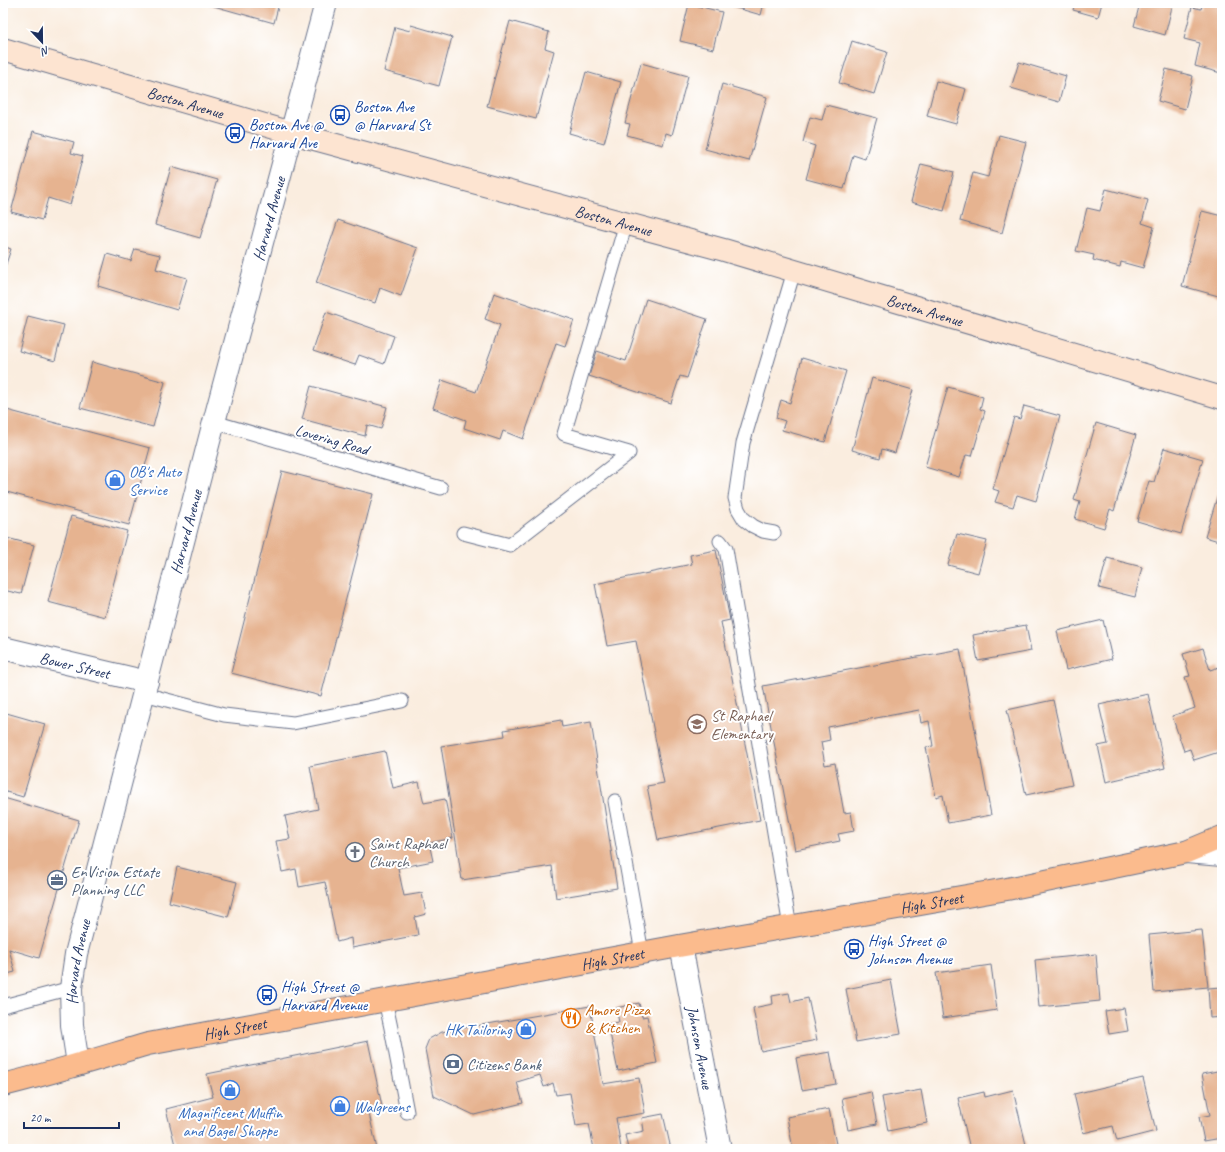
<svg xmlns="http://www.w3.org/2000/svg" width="1225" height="1152" viewBox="0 0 1225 1152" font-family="Caveat,sans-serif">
	<rect width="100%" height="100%" fill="#fff"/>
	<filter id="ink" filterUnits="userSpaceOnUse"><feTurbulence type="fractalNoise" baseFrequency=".025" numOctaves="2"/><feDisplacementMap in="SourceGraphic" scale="8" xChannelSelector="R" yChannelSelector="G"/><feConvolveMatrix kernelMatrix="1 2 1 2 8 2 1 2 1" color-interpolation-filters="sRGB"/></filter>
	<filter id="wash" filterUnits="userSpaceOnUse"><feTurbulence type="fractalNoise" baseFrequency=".012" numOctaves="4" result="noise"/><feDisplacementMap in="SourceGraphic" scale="16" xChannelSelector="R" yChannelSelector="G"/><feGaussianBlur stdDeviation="0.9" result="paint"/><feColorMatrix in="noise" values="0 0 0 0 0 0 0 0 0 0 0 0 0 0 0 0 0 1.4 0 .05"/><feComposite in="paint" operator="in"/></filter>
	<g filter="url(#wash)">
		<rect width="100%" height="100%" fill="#faeddf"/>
		<g id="blocks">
			<g fill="#e6b390">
				<path d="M 203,3 L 279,3 L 274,23 Z"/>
				<path d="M 735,3 L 764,3 L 761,15 L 733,7 Z"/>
				<path d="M 1075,3 L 1102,3 L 1098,17 L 1073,10 Z"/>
				<path d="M 1140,3 L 1173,3 L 1165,35 L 1134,26 Z"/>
				<path d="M 1203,3 L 1222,3 L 1222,69 L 1221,73 L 1195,66 L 1200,43 L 1184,39 L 1192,7 L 1201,9 Z"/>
				<path d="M 689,4 L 722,12 L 713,49 L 680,41 Z"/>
				<path d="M 510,21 L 549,32 L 545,48 L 554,51 L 536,119 L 487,106 Z"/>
				<path d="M 411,25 L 452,37 L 439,86 L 384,71 L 395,27 L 410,31 Z"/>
				<path d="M 852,41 L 887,52 L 874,94 L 839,83 Z"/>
				<path d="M 1019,62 L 1066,76 L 1059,102 L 1011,88 Z"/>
				<path d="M 641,63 L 688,76 L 672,135 L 666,133 L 663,145 L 627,135 L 630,124 L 625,123 Z"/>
				<path d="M 1166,69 L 1193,76 L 1185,109 L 1158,101 Z"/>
				<path d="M 586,72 L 621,82 L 604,143 L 569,133 Z"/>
				<path d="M 936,81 L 966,89 L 956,124 L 927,116 Z"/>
				<path d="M 722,84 L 767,97 L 749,161 L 705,149 Z"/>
				<path d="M 826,105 L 877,118 L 865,159 L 853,155 L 844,189 L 806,179 L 815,146 L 803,142 L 810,117 L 822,120 Z"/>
				<path d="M 33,131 L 74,142 L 71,153 L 83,156 L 70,205 L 48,198 L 42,220 L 11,212 Z"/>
				<path d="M 999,135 L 1026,142 L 1002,233 L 960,221 L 973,173 L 988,177 Z"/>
				<path d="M 921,164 L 954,172 L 944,211 L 911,202 Z"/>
				<path d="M 171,167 L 217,180 L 200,238 L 155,225 Z"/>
				<path d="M 1106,189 L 1148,200 L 1142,223 L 1154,227 L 1143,268 L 1121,262 L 1120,267 L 1093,260 L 1094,255 L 1076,251 L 1087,208 L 1100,211 Z"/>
				<path d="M 1202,211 L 1222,216 L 1222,297 L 1182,286 Z"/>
				<path d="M 338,220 L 418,248 L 401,296 L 380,288 L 375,303 L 316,283 Z"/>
				<path d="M 3,246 L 11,249 L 3,273 Z"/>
				<path d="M 135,249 L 160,255 L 156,269 L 187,278 L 177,310 L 98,286 L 107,254 L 131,261 Z"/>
				<path d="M 494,293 L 574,320 L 565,346 L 556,343 L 523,439 L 503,431 L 500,440 L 464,428 L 466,420 L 433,408 L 442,380 L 476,392 L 500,325 L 485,319 Z"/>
				<path d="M 646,299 L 707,319 L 687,378 L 680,376 L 671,403 L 589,376 L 597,351 L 626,361 Z"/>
				<path d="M 326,312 L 394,336 L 384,364 L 359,355 L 355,365 L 313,351 Z"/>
				<path d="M 28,316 L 64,325 L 55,361 L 19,351 Z"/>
				<path d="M 802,358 L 846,371 L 825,442 L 782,430 L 785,421 L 776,418 L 781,400 L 790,403 Z"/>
				<path d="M 92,362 L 165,382 L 153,427 L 80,408 Z"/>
				<path d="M 872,378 L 913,390 L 895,453 L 882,449 L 880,458 L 852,450 Z"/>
				<path d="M 311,386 L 387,407 L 381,429 L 367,425 L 365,436 L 302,419 Z"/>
				<path d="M 948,387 L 983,397 L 980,409 L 985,411 L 972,456 L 966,455 L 959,477 L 925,467 Z"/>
				<path d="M 1024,406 L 1060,416 L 1036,501 L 1017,495 L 1013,507 L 995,502 L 999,491 L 993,489 L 1014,417 L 1020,419 Z"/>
				<path d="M 3,409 L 150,448 L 129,525 L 3,491 Z"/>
				<path d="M 1096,423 L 1136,435 L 1114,511 L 1110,509 L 1104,528 L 1075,519 L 1080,502 L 1074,500 Z"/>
				<path d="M 1164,448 L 1203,459 L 1181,534 L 1137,521 L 1149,481 L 1154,482 Z"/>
				<path d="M 282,471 L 373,494 L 321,696 L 231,673 Z"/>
				<path d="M 1222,481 L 1222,542 L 1205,537 Z"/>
				<path d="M 71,516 L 127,531 L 105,617 L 48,602 Z"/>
				<path d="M 957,534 L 987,541 L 978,573 L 948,565 Z"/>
				<path d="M 3,537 L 34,545 L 21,594 L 3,590 Z"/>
				<path d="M 716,550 L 730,620 L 721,622 L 760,820 L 658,840 L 647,786 L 664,783 L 636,641 L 607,646 L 595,584 L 692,564 L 690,555 Z"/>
				<path d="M 1107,558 L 1142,567 L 1135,597 L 1099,588 Z"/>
				<path d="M 1103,620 L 1112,659 L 1066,670 L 1057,631 Z"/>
				<path d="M 1026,625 L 1031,651 L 978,661 L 973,635 Z"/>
				<path d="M 1203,648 L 1210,670 L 1219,667 L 1222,677 L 1222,751 L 1194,760 L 1190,749 L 1184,751 L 1172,716 L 1195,708 L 1185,677 L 1190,676 L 1183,654 Z"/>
				<path d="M 960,649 L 991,815 L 948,823 L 943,795 L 936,797 L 926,747 L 933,746 L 929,721 L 921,723 L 919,710 L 828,727 L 830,740 L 821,742 L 825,765 L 835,763 L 844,813 L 851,812 L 854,831 L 838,834 L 840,841 L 795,850 L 763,686 Z"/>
				<path d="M 1148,694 L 1165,768 L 1106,782 L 1098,746 L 1108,744 L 1099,705 Z"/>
				<path d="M 1053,700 L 1072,785 L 1026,795 L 1007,710 Z"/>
				<path d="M 3,712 L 45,724 L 23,797 L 3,791 Z"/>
				<path d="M 561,720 L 562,727 L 591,722 L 617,888 L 556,898 L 552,866 L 462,880 L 441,746 L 505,736 L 504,730 Z"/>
				<path d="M 385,751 L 393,788 L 419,782 L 424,803 L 445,799 L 453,838 L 429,843 L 433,861 L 398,868 L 404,896 L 422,893 L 426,914 L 415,917 L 418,935 L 352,948 L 351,938 L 337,942 L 325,882 L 299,887 L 296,869 L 282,872 L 276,841 L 290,839 L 285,816 L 318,809 L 310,766 Z"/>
				<path d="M 4,798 L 79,820 L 39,958 L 9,949 L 15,972 L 3,975 Z"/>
				<path d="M 177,867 L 237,882 L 228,917 L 169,902 Z"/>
				<path d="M 1202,930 L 1208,987 L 1154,992 L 1149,935 Z"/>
				<path d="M 1096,954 L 1100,1001 L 1039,1007 L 1035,960 Z"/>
				<path d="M 991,965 L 997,1010 L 943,1018 L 936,973 Z"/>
				<path d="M 891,980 L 901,1034 L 856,1042 L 846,989 Z"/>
				<path d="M 1222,987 L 1222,1017 L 1210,1018 L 1208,988 Z"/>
				<path d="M 789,993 L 791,1002 L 808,998 L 817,1040 L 761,1051 L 753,1008 L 773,1004 L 772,996 Z"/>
				<path d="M 639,1003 L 642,1017 L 647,1016 L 657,1063 L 618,1071 L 608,1024 L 619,1022 L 616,1008 Z"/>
				<path d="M 590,1006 L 603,1084 L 639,1078 L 645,1113 L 616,1118 L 621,1148 L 594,1149 L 589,1124 L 576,1126 L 570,1093 L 556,1095 L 553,1083 L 544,1087 L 540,1075 L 517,1082 L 523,1103 L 474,1115 L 434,1096 L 425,1049 L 429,1039 L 442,1032 Z"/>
				<path d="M 1124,1008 L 1128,1031 L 1109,1034 L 1105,1011 Z"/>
				<path d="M 368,1041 L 382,1106 L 368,1109 L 377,1149 L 176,1149 L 166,1109 L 213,1097 L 207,1074 Z"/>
				<path d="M 830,1052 L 836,1084 L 802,1090 L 796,1058 Z"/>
				<path d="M 1222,1070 L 1222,1138 L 1204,1141 L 1199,1117 L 1210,1115 L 1202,1074 Z"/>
				<path d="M 1143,1078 L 1156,1131 L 1117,1141 L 1113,1126 L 1083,1133 L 1074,1094 Z"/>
				<path d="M 921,1090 L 927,1123 L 888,1131 L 882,1097 Z"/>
				<path d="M 1013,1090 L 1027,1149 L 970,1149 L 958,1098 L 984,1092 L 985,1097 Z"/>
				<path d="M 871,1092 L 877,1124 L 848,1130 L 842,1098 Z"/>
				<path d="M 829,1109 L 837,1149 L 793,1149 L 787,1117 Z"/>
				<path d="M 663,1114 L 671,1149 L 628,1149 L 625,1135 L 644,1131 L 642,1118 Z"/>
			</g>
		</g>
	</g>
	<g filter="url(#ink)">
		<use href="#blocks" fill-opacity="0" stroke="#69728b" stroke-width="1"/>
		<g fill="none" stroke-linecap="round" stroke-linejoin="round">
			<defs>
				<g id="service">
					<path d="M 214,422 L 441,488"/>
					<path d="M 463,533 L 510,545 L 629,453 L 564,434 L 626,223"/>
					<path d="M 774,533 L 763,531 L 753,526 L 744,519 L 738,509 L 735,498 L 743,443 L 794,271"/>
					<path d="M 720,541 L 726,549 L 790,927"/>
					<path d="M 144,694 L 224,715 L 293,723 L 402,701"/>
					<path d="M 615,801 L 642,953"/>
					<path d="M 385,1000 L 391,1028 L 407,1112"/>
					<path d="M 3,1006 L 71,988"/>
				</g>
				<g id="minor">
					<path id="s1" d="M 3,648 L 147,682"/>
					<path id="s2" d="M 681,946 L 720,1149"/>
				</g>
				<g id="tertiary">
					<path d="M 1186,852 L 1222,855"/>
					<path id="s3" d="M 78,1064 L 72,1025 L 71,988 L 76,954 L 214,422 L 326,3"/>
				</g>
				<g id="secondary">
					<path id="s4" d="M 3,49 L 292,133 L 724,250 L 1222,398"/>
				</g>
				<g id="primary">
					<path id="s5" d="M 3,1085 C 52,1073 100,1058 148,1044 L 679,946 L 1007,889 L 1186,852 L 1222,837"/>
				</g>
			</defs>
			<use href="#service" stroke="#69728b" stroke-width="15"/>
			<use href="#minor" stroke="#69728b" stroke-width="24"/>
			<use href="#tertiary" stroke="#69728b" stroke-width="24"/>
			<use href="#secondary" stroke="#69728b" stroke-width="24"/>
			<use href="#primary" stroke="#69728b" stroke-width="24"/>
			<use href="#service" stroke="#fff" stroke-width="13"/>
			<use href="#minor" stroke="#fff" stroke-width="22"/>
			<use href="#tertiary" stroke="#fff" stroke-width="22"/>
			<use href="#secondary" stroke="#fde4d1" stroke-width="22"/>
			<use href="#primary" stroke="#fbbb8d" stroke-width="22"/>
		</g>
	</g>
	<defs>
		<symbol id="bus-ring" viewBox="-11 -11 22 22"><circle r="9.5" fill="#fff" stroke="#1a4fb4" stroke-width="1.5"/><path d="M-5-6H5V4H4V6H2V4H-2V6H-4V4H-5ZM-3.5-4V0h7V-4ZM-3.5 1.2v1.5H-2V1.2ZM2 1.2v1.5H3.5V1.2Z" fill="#1a4fb4"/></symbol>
		<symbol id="shop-ring" viewBox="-11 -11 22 22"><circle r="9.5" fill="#fff" stroke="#3f7fe0" stroke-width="1.5"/><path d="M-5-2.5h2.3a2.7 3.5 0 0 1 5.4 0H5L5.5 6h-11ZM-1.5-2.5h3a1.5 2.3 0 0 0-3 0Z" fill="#3f7fe0"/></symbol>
		<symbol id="school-ring" viewBox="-11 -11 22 22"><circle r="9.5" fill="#fff" stroke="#8d6e63" stroke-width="1.5"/><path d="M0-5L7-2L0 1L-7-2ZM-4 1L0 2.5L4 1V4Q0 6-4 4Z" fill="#8d6e63"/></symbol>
		<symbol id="church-ring" viewBox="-11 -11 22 22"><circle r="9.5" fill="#fff" stroke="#6b7280" stroke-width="1.5"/><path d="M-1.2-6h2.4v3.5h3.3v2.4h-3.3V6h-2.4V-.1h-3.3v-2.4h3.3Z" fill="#6b7280"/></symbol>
		<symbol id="office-ring" viewBox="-11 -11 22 22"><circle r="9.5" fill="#fff" stroke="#5c6f8a" stroke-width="1.5"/><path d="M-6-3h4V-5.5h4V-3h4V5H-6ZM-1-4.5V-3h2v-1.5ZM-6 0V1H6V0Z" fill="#5c6f8a"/></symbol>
		<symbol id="restaurant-ring" viewBox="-11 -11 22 22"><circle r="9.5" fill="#fff" stroke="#e8710a" stroke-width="1.5"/><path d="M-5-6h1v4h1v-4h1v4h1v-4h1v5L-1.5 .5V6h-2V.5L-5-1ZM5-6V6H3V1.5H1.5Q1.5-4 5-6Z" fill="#e8710a"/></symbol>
		<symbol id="bank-ring" viewBox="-11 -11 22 22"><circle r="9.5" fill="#fff" stroke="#5c6f8a" stroke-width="1.5"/><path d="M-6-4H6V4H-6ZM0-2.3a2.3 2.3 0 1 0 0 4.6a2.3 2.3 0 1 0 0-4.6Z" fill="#5c6f8a"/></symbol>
	</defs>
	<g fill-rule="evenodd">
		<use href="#bus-ring" x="329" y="104" width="22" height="22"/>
		<use href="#bus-ring" x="224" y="122" width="22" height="22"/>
		<use href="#shop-ring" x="104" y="469" width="22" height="22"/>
		<use href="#school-ring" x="686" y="713" width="22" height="22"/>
		<use href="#church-ring" x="344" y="841" width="22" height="22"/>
		<use href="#office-ring" x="46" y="869" width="22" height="22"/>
		<use href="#bus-ring" x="843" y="938" width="22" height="22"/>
		<use href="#bus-ring" x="256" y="984" width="22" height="22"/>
		<use href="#restaurant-ring" x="560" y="1007" width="22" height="22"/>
		<use href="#shop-ring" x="515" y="1018" width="22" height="22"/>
		<use href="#bank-ring" x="442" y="1053" width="22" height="22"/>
		<use href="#shop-ring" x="219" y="1079" width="22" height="22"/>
		<use href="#shop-ring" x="329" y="1095" width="22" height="22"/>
	</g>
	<g text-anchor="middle" stroke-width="4" stroke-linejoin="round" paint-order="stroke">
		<g font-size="16" fill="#1b2f5e" stroke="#fff">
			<text dy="6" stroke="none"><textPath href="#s4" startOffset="190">Boston Avenue</textPath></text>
			<text dy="6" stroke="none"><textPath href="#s3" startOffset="871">Harvard Avenue</textPath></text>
			<text dy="6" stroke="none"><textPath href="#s4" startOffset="634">Boston Avenue</textPath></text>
			<text dy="6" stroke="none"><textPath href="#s4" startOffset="958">Boston Avenue</textPath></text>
			<text transform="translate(332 439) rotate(16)" y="6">Lovering Road</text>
			<text dy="6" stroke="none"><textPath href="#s3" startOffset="547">Harvard Avenue</textPath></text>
			<text dy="6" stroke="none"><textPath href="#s1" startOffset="74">Bower Street</textPath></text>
			<text dy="6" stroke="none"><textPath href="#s5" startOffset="947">High Street</textPath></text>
			<text dy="6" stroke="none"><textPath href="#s5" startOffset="623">High Street</textPath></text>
			<text dy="6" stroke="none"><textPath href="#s3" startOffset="103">Harvard Avenue</textPath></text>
			<text dy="6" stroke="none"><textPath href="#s5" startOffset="239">High Street</textPath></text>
			<text dy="6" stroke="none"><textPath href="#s2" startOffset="103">Johnson Avenue</textPath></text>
		</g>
		<g font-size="16" fill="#164399" stroke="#fff" text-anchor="start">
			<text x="354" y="112">Boston Ave<tspan x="354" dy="18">@ Harvard St</tspan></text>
			<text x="249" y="130">Boston Ave @<tspan x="249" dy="18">Harvard Ave</tspan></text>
			<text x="868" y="946">High Street @<tspan x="868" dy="18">Johnson Avenue</tspan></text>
			<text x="281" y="992">High Street @<tspan x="281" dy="18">Harvard Avenue</tspan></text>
		</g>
		<g font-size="16" fill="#366cbe" stroke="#fff" text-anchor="start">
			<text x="129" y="477">OB's Auto<tspan x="129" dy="18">Service</tspan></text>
			<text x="512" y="1035" text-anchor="end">HK Tailoring</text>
			<text x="354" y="1112">Walgreens</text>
			<text x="230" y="1118" text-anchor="middle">Magnificent Muffin<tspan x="230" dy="18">and Bagel Shoppe</tspan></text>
		</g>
		<g font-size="16" fill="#785e54" stroke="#fff" text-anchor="start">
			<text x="711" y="721">St Raphael<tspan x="711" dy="18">Elementary</tspan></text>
		</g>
		<g font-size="16" fill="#5b616d" stroke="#fff" text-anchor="start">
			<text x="369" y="849">Saint Raphael<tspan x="369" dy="18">Church</tspan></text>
		</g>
		<g font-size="16" fill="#4e5e75" stroke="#fff" text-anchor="start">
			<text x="71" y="877">EnVision Estate<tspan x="71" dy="18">Planning LLC</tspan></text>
			<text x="467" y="1070">Citizens Bank</text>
		</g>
		<g font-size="16" fill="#c56008" stroke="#fff" text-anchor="start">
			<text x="585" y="1015">Amore Pizza<tspan x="585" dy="18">&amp; Kitchen</tspan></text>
		</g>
	</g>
	<rect width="1225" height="1152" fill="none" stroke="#fff" stroke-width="16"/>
	<g transform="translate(42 42) rotate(158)" stroke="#ffffff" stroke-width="3" paint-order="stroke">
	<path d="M0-3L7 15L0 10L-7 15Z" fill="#1b2f5e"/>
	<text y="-6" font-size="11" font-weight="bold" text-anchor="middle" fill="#1b2f5e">N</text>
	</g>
	<path d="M24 1122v6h95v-6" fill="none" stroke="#1b2f5e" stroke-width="2"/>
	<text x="30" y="1122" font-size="12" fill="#1b2f5e" stroke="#ffffff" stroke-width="3" paint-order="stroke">20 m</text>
</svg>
